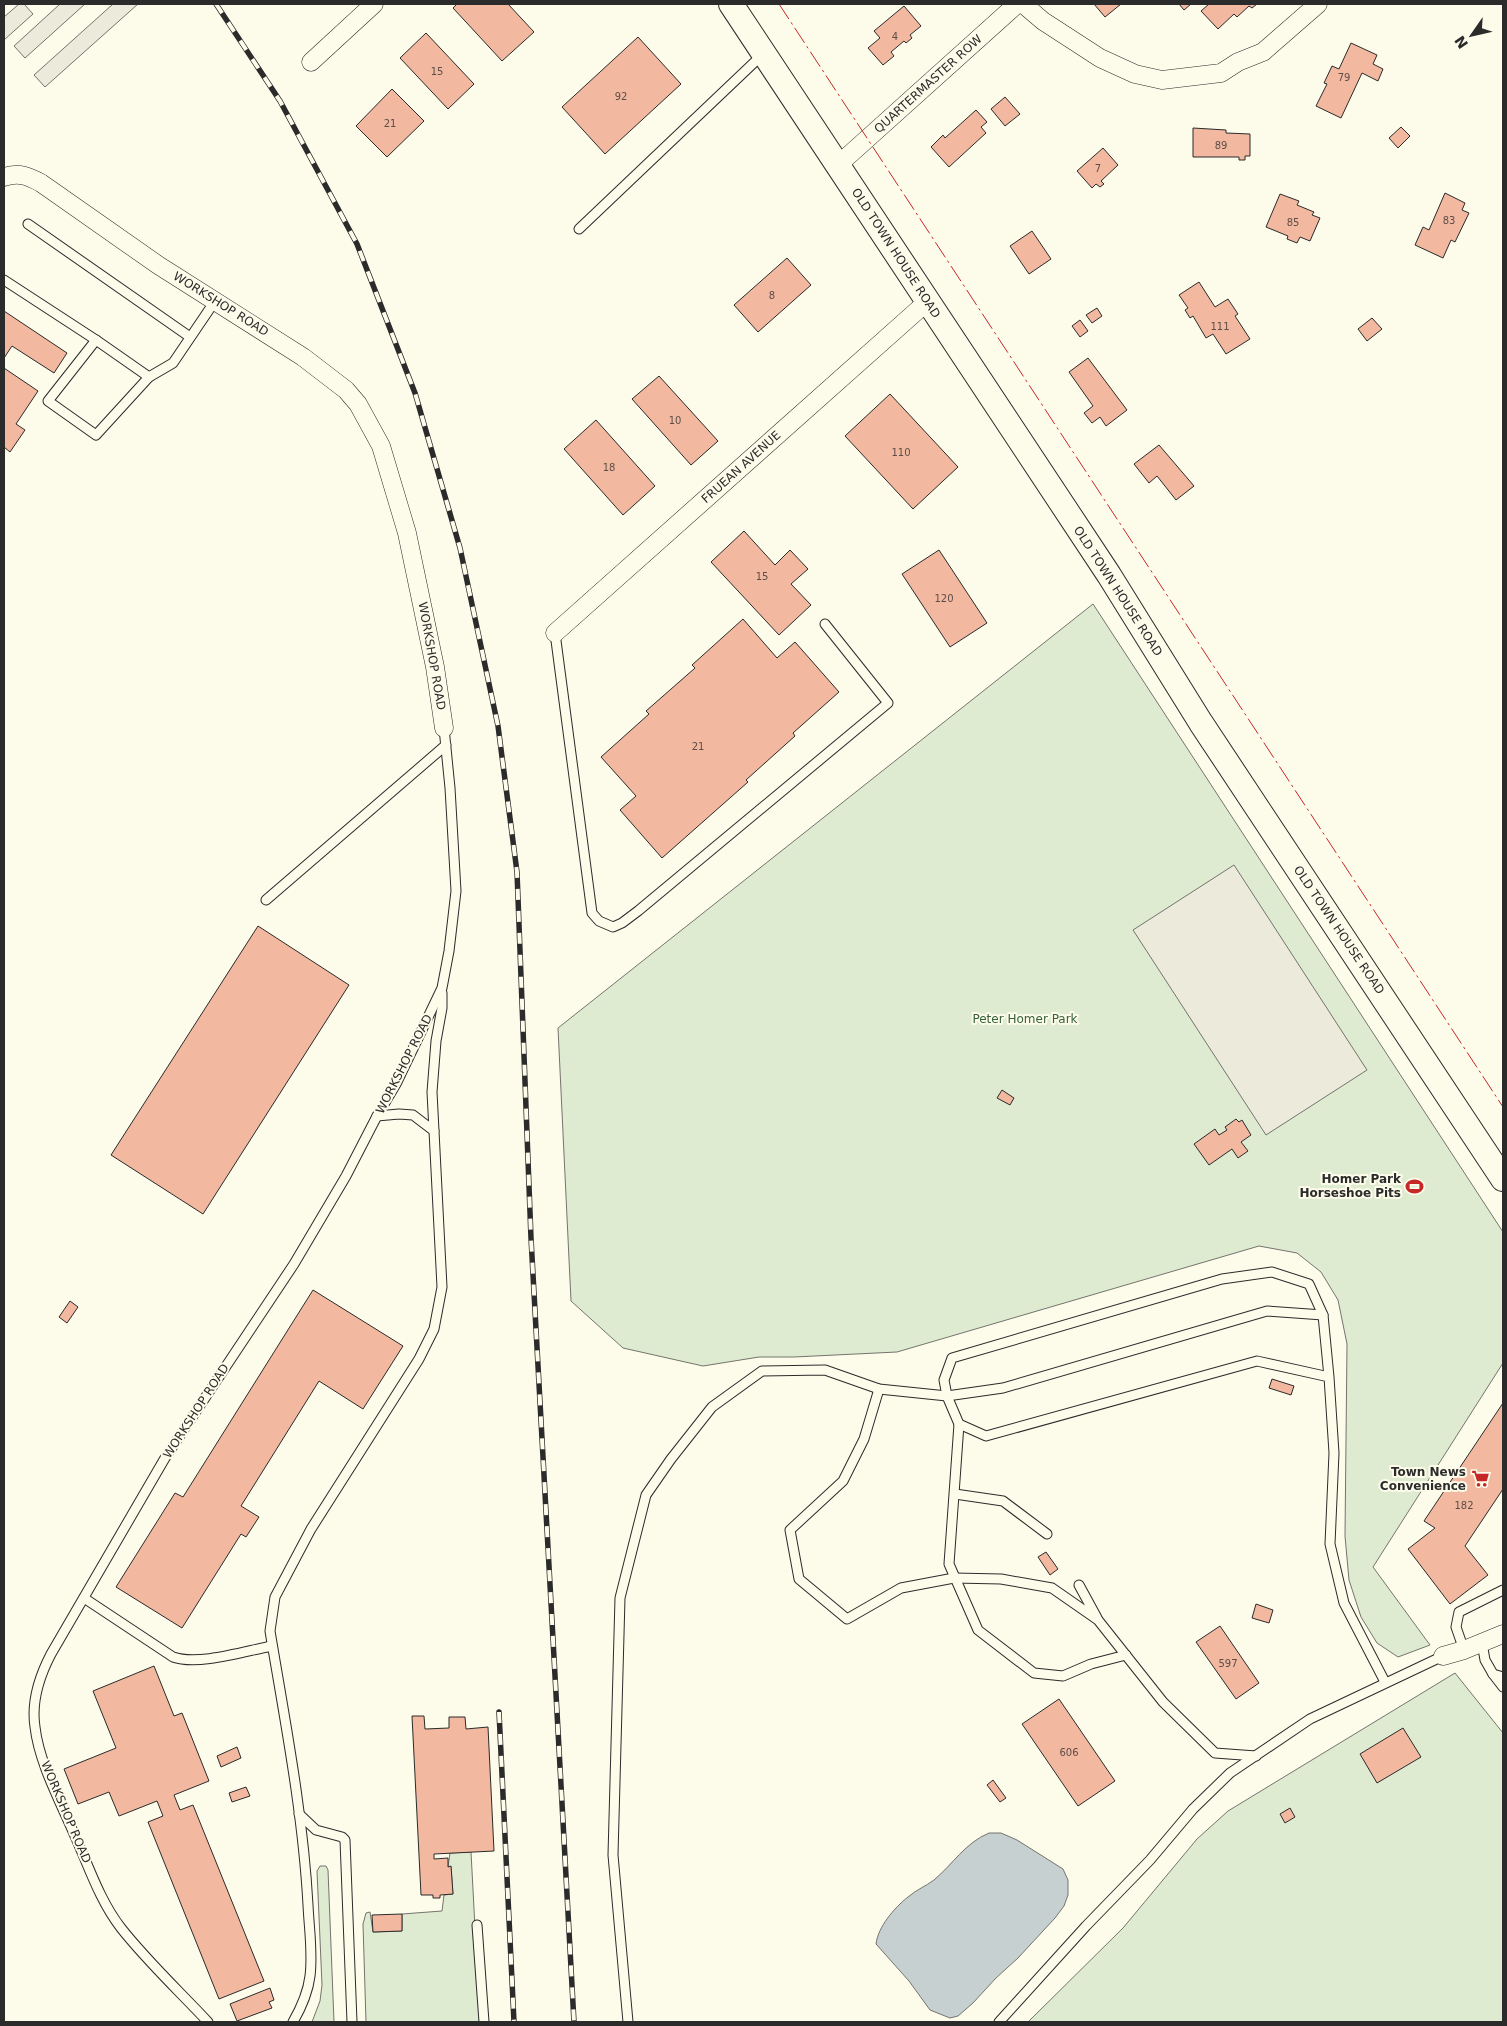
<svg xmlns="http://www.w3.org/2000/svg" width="1507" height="2026" viewBox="0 0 1507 2026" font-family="'DejaVu Sans',sans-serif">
	<rect width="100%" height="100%" fill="#fdfbea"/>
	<g fill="#deebd1" stroke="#74746e">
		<path d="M 1093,604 L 1503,1232 L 1503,1363 L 1373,1567 L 1430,1645 L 1398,1657 L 1377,1643 L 1361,1617 L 1349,1580 L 1345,1536 L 1347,1344 L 1338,1300 L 1321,1272 L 1297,1253 L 1259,1246 L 897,1352 L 794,1357 L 759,1357 L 703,1366 L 623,1348 L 571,1301 L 558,1028 Z"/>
		<path d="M 1455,1673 L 1503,1733 L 1503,2022 L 1028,2022 L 1123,1928 L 1197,1839 L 1228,1811 Z"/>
		<path d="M 471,1852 L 480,2022 L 366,2022 L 363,1924 L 366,1913 L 370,1912 L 373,1932 L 402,1931 L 402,1914 L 442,1911 L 444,1895 L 453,1894 L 451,1867 L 448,1867 L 450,1853 Z"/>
		<path d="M 320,1866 L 326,1866 L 328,1870 L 334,2022 L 312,2022 L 320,2001 L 322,1985 L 317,1871 Z"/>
	</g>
	<g fill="#eceadb" stroke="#74746e">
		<path d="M 19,4 L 24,4 L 33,14 L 4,40 L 4,17 Z"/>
		<path d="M 60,4 L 85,4 L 25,58 L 14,46 Z"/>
		<path d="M 113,4 L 138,4 L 45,87 L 34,75 Z"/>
		<path d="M 1234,865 L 1367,1070 L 1266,1135 L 1133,930 Z"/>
	</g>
	<path fill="#c7d0d0" stroke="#74746e" d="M 989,1833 L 1001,1833 L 1017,1840 L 1063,1869 L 1068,1880 L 1068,1895 L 1064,1906 L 1055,1918 L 1018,1958 L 996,1978 L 973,2003 L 958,2016 L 950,2018 L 930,2010 L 909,1981 L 876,1944 C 878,1927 894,1908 908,1897 C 916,1890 926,1886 934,1880 C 953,1864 965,1843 989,1833 Z"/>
	<g fill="#f2b8a0" stroke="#2b2b2b">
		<path d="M 457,4 L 508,4 L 534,32 L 502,61 L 453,8 Z"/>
		<path d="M 1094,4 L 1121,4 L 1105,17 Z"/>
		<path d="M 1179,4 L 1191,4 L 1184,10 Z"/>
		<path d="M 1209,4 L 1257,4 L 1252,8 L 1249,6 L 1237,17 L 1234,14 L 1218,29 L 1201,11 Z"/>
		<path d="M 904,6 L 921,26 L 910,35 L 912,38 L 906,43 L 904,41 L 891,52 L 894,56 L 883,65 L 868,48 L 880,38 L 874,31 Z"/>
		<path d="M 426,33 L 474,84 L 448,109 L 400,58 Z"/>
		<path d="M 638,37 L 681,84 L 605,154 L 562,107 Z"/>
		<path d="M 1351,43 L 1377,55 L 1373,64 L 1383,69 L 1378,81 L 1362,73 L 1341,118 L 1316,106 L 1327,84 L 1324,83 L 1332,66 L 1339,69 Z"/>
		<path d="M 392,89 L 424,121 L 387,157 L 356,126 Z"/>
		<path d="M 1005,97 L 1020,114 L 1005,126 L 991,109 Z"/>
		<path d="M 976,110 L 987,122 L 981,127 L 986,133 L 949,167 L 931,147 L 943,135 L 945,138 Z"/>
		<path d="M 1401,127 L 1410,136 L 1398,148 L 1389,138 Z"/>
		<path d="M 1193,128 L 1226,130 L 1226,133 L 1250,134 L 1250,156 L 1245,156 L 1245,160 L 1239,160 L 1239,157 L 1193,157 Z"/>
		<path d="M 1103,148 L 1118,165 L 1101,181 L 1104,184 L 1100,187 L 1096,184 L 1092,188 L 1077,171 Z"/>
		<path d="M 1445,193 L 1465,203 L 1462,210 L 1469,213 L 1455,242 L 1451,240 L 1443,258 L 1415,245 L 1423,227 L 1429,230 Z"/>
		<path d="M 1280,194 L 1299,201 L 1297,205 L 1314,212 L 1312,215 L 1320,218 L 1310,241 L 1300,237 L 1297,243 L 1287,239 L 1288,236 L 1266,227 Z"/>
		<path d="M 1032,231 L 1051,259 L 1029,274 L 1010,246 Z"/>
		<path d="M 787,258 L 811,285 L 758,332 L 734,305 Z"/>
		<path d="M 1199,282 L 1215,307 L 1228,299 L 1238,314 L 1235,316 L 1250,339 L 1226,354 L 1213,334 L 1206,338 L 1193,316 L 1190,318 L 1185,310 L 1188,308 L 1179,295 Z"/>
		<path d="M 1097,308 L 1102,316 L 1092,323 L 1086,315 Z"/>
		<path d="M 4,311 L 67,353 L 54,373 L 12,346 L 4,358 Z"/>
		<path d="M 1372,318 L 1382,329 L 1367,341 L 1358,329 Z"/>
		<path d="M 1080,320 L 1088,331 L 1080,337 L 1072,326 Z"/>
		<path d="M 1088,358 L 1127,410 L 1106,426 L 1100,417 L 1092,423 L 1084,413 L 1093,406 L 1069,372 Z"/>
		<path d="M 4,368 L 38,391 L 16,424 L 25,430 L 10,452 L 4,447 Z"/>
		<path d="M 659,376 L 718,441 L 691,465 L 632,399 Z"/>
		<path d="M 890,394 L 958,467 L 913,509 L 845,436 Z"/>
		<path d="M 596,420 L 655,486 L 623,515 L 564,449 Z"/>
		<path d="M 1159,445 L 1194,486 L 1176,500 L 1157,476 L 1149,483 L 1134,464 Z"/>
		<path d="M 744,531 L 775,565 L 790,550 L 808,569 L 791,584 L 811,605 L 779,635 L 711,562 Z"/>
		<path d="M 939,550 L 987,623 L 950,647 L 902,574 Z"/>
		<path d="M 743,619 L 777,658 L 795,642 L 839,692 L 793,733 L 795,736 L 746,780 L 748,782 L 662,858 L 620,810 L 636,796 L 601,757 L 649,714 L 646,711 L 695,668 L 692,665 Z"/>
		<path d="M 258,926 L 349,985 L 203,1214 L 111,1155 Z"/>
		<path d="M 1002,1090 L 1014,1098 L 1010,1105 L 997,1098 Z"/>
		<path d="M 1236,1119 L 1239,1122 L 1242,1120 L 1251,1135 L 1241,1142 L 1248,1151 L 1238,1158 L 1232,1149 L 1209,1165 L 1194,1144 L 1215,1129 L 1219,1135 L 1227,1130 L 1225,1127 Z"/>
		<path d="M 313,1290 L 403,1346 L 363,1409 L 319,1381 L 241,1506 L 259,1517 L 246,1537 L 241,1534 L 182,1628 L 116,1587 L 175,1493 L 183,1497 Z"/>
		<path d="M 70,1301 L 78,1307 L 67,1323 L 59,1317 Z"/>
		<path d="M 1272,1379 L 1294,1386 L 1291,1395 L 1269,1388 Z"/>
		<path d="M 1503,1403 L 1503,1489 L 1465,1546 L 1488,1575 L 1450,1604 L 1408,1549 L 1435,1528 L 1424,1521 Z"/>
		<path d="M 1046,1552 L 1058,1569 L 1050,1575 L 1038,1557 Z"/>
		<path d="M 1256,1604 L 1273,1610 L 1269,1623 L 1252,1618 Z"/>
		<path d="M 1220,1626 L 1259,1683 L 1236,1699 L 1196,1642 Z"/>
		<path d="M 154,1666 L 174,1716 L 182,1713 L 209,1781 L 174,1795 L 180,1810 L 193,1805 L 264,1981 L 219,1999 L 148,1822 L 163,1816 L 157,1801 L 119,1816 L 109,1792 L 78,1804 L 64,1769 L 116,1748 L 93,1691 Z"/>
		<path d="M 1059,1699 L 1115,1781 L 1078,1806 L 1022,1724 Z"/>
		<path d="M 412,1716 L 424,1716 L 425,1729 L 449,1728 L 449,1717 L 465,1717 L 466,1729 L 488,1727 L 494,1851 L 434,1854 L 434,1859 L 448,1858 L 448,1867 L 451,1866 L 453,1894 L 440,1895 L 440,1898 L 433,1898 L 433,1895 L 421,1895 Z"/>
		<path d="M 1403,1728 L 1421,1757 L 1377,1783 L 1360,1754 Z"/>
		<path d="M 237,1747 L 241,1758 L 221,1767 L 217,1756 Z"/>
		<path d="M 993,1780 L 1006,1798 L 1000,1802 L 987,1785 Z"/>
		<path d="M 246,1787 L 250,1796 L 232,1802 L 229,1793 Z"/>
		<path d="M 1290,1808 L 1295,1817 L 1285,1823 L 1280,1814 Z"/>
		<path d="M 402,1914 L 402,1931 L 373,1932 L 372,1915 Z"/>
		<path d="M 270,1988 L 274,2000 L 269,2002 L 272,2008 L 237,2021 L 230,2004 Z"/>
	</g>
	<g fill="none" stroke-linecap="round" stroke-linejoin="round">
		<defs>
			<g id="service">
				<path d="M 28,224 L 190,337"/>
				<path d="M 579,229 L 762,55"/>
				<path d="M 4,280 L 96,340 L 149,377 L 173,363 L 215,301"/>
				<path d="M 96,340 L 48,401 L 96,435 L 149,377"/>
				<path d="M 555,633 L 592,913 L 599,921 L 613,927 L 622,923 L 638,911 L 888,703 L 825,624"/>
				<path d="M 266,900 L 446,745"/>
				<path d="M 377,1116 L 399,1114 L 413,1115 L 434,1131"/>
				<path d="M 1329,1377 L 1257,1361 L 986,1436 L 959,1424 L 947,1396 L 944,1380 L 952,1358 L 1222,1279 L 1272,1272 L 1309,1284 L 1323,1315 L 1329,1377 L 1334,1453 L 1330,1544 L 1344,1603 L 1385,1682"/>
				<path d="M 879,1389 L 864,1439 L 843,1481 L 790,1530 L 799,1579 L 847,1619 L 901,1588 L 954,1578 L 1001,1579 L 1052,1588 L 1098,1620 L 1163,1702 L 1215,1753 L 1256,1756"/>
				<path d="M 959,1424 L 949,1564 L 978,1630 L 1034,1673 L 1063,1676 L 1091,1664 L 1126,1655"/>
				<path d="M 955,1494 L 1003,1501 L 1047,1534"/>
				<path d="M 1079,1585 L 1097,1618"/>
				<path d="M 84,1598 L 173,1657 C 198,1666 245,1651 272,1646"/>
				<path d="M 1482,1643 L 1485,1660 L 1493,1674 L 1503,1677"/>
				<path d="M 1464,1650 L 1456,1627 L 1459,1612 L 1503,1590"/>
				<path d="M 1493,1674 L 1503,1687"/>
				<path d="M 299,1814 L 316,1830 L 342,1837 L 345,1840 L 352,2022"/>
				<path d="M 477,1925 L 484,2022"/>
				<path d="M 208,2022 C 179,1991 147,1961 121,1928 C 100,1901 89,1867 75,1836 C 61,1803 39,1763 35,1727 C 31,1701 39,1677 51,1654 L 165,1458 L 294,1264 L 346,1176 L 377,1116 L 396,1084 L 442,988 L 449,951 L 456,891 L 450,788 L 444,728"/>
				<path d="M 293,2022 C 301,2008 308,1993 310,1976 C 313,1953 309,1928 308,1905 C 303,1813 285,1721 270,1631 L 275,1597 L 311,1529 L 419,1359 L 434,1329 L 442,1287 L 432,1092 L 436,1041 L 442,1008 L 442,993"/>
				<path d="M 628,2022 L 613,1855 L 620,1598 L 646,1495 L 671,1459 L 712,1407 L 762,1371 L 825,1370 L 879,1389 L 947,1396 L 1003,1388 L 1267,1311 L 1323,1315"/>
				<path d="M 999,2022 L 1086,1926 L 1150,1860 L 1193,1809 L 1230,1773 L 1310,1719 L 1443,1656"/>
			</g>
			<g id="minor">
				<path d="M 1023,4 L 1043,21 L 1100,58 L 1135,74 L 1162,80 L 1221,73 L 1238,62 L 1263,52 L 1318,4"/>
				<path d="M 311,62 L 374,4"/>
				<path d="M 838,165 L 1017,4"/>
				<path d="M 4,177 C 19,172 28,176 41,183 L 158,265 L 303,357 L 346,390 L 358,404 L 381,446 L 407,533 L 435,667 L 444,728"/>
				<path d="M 555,633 L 928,301"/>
				<path d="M 1443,1656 L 1464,1650 L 1503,1634"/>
			</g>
			<path id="secondary" d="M 731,4 L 1109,575 L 1201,723 L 1503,1179"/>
		</defs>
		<use href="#service" stroke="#2b2b2b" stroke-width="11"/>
		<use href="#minor" stroke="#2b2b2b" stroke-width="19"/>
		<use href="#secondary" stroke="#2b2b2b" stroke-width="26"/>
		<use href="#service" stroke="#fdfbea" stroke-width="9"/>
		<use href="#minor" stroke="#fdfbea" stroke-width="18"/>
		<use href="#secondary" stroke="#fdfbea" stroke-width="24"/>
		<defs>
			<g id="rail">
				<path d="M 216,4 L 280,101 L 357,244 L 415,393 L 460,548 L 498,726 L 517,872 L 531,1238 L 574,2022"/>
				<path d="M 499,1712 L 514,2022"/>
			</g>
		</defs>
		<use href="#rail" stroke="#2b2b2b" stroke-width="5.5"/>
		<use href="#rail" stroke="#fdfbea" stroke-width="4" stroke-dasharray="11" stroke-linecap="butt"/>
		<path stroke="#c62828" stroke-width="1" stroke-dasharray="18 4 2.5 4" stroke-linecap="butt" d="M 779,4 L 1503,1107"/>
	</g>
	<defs>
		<symbol id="stadium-bare" viewBox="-9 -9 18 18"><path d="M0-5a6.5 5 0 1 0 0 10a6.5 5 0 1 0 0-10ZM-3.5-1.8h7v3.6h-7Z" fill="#c62828" stroke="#fdfbea" stroke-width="2.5" paint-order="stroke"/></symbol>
		<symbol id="supermarket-bare" viewBox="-9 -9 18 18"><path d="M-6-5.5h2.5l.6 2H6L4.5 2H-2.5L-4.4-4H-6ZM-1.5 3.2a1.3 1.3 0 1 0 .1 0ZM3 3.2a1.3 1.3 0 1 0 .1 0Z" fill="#c62828" stroke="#fdfbea" stroke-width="2.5" paint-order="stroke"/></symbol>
	</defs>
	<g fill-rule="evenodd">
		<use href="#stadium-bare" x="1402" y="1174" width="25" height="25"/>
		<use href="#supermarket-bare" x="1468" y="1466" width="25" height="25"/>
	</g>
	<g text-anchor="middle" stroke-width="4" stroke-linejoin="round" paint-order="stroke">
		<g font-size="10" fill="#5d4e48">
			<text x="895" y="40">4</text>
			<text x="437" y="75">15</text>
			<text x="1344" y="81">79</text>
			<text x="621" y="100">92</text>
			<text x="390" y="127">21</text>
			<text x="1221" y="149">89</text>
			<text x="1098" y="172">7</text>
			<text x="1449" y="224">83</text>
			<text x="1293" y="226">85</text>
			<text x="772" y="299">8</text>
			<text x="1220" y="330">111</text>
			<text x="675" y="424">10</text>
			<text x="901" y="456">110</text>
			<text x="609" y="471">18</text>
			<text x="762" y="580">15</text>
			<text x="944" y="602">120</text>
			<text x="698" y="750">21</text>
			<text x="1464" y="1509">182</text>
			<text x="1228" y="1667">597</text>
			<text x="1069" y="1756">606</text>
		</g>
		<g font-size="12" fill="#2b2b2b" stroke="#fdfbea">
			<text transform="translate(928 84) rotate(-42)" y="4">QUARTERMASTER ROW</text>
			<text transform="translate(896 253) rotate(57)" y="4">OLD TOWN HOUSE ROAD</text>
			<text transform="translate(221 304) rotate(32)" y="4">WORKSHOP ROAD</text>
			<text transform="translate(741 467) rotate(-42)" y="4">FRUEAN AVENUE</text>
			<text transform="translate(1118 591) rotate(57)" y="4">OLD TOWN HOUSE ROAD</text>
			<text transform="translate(432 656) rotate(80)" y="4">WORKSHOP ROAD</text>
			<text transform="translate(1339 930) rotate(56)" y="4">OLD TOWN HOUSE ROAD</text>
			<text transform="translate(404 1064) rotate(-63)" y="4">WORKSHOP ROAD</text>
			<text transform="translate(196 1411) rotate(-57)" y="4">WORKSHOP ROAD</text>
			<text transform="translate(66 1812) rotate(67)" y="4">WORKSHOP ROAD</text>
		</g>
		<g font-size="12" fill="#34623c" stroke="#fdfbea">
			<text x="1025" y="1023">Peter Homer Park</text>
		</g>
		<g font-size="12" font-weight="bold" fill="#2b2b2b" stroke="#fdfbea" text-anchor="end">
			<text x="1401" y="1183">Homer Park<tspan x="1401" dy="14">Horseshoe Pits</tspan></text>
			<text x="1466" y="1476">Town News<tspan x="1466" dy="14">Convenience</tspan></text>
		</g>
	</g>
	<rect width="1507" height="2026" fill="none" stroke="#2b2b2b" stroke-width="10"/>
	<g transform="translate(1472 35) rotate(236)" stroke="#fdfbea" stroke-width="4" paint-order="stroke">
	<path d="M0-4L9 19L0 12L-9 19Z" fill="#2b2b2b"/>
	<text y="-8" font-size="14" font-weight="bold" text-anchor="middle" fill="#2b2b2b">N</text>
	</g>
</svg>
